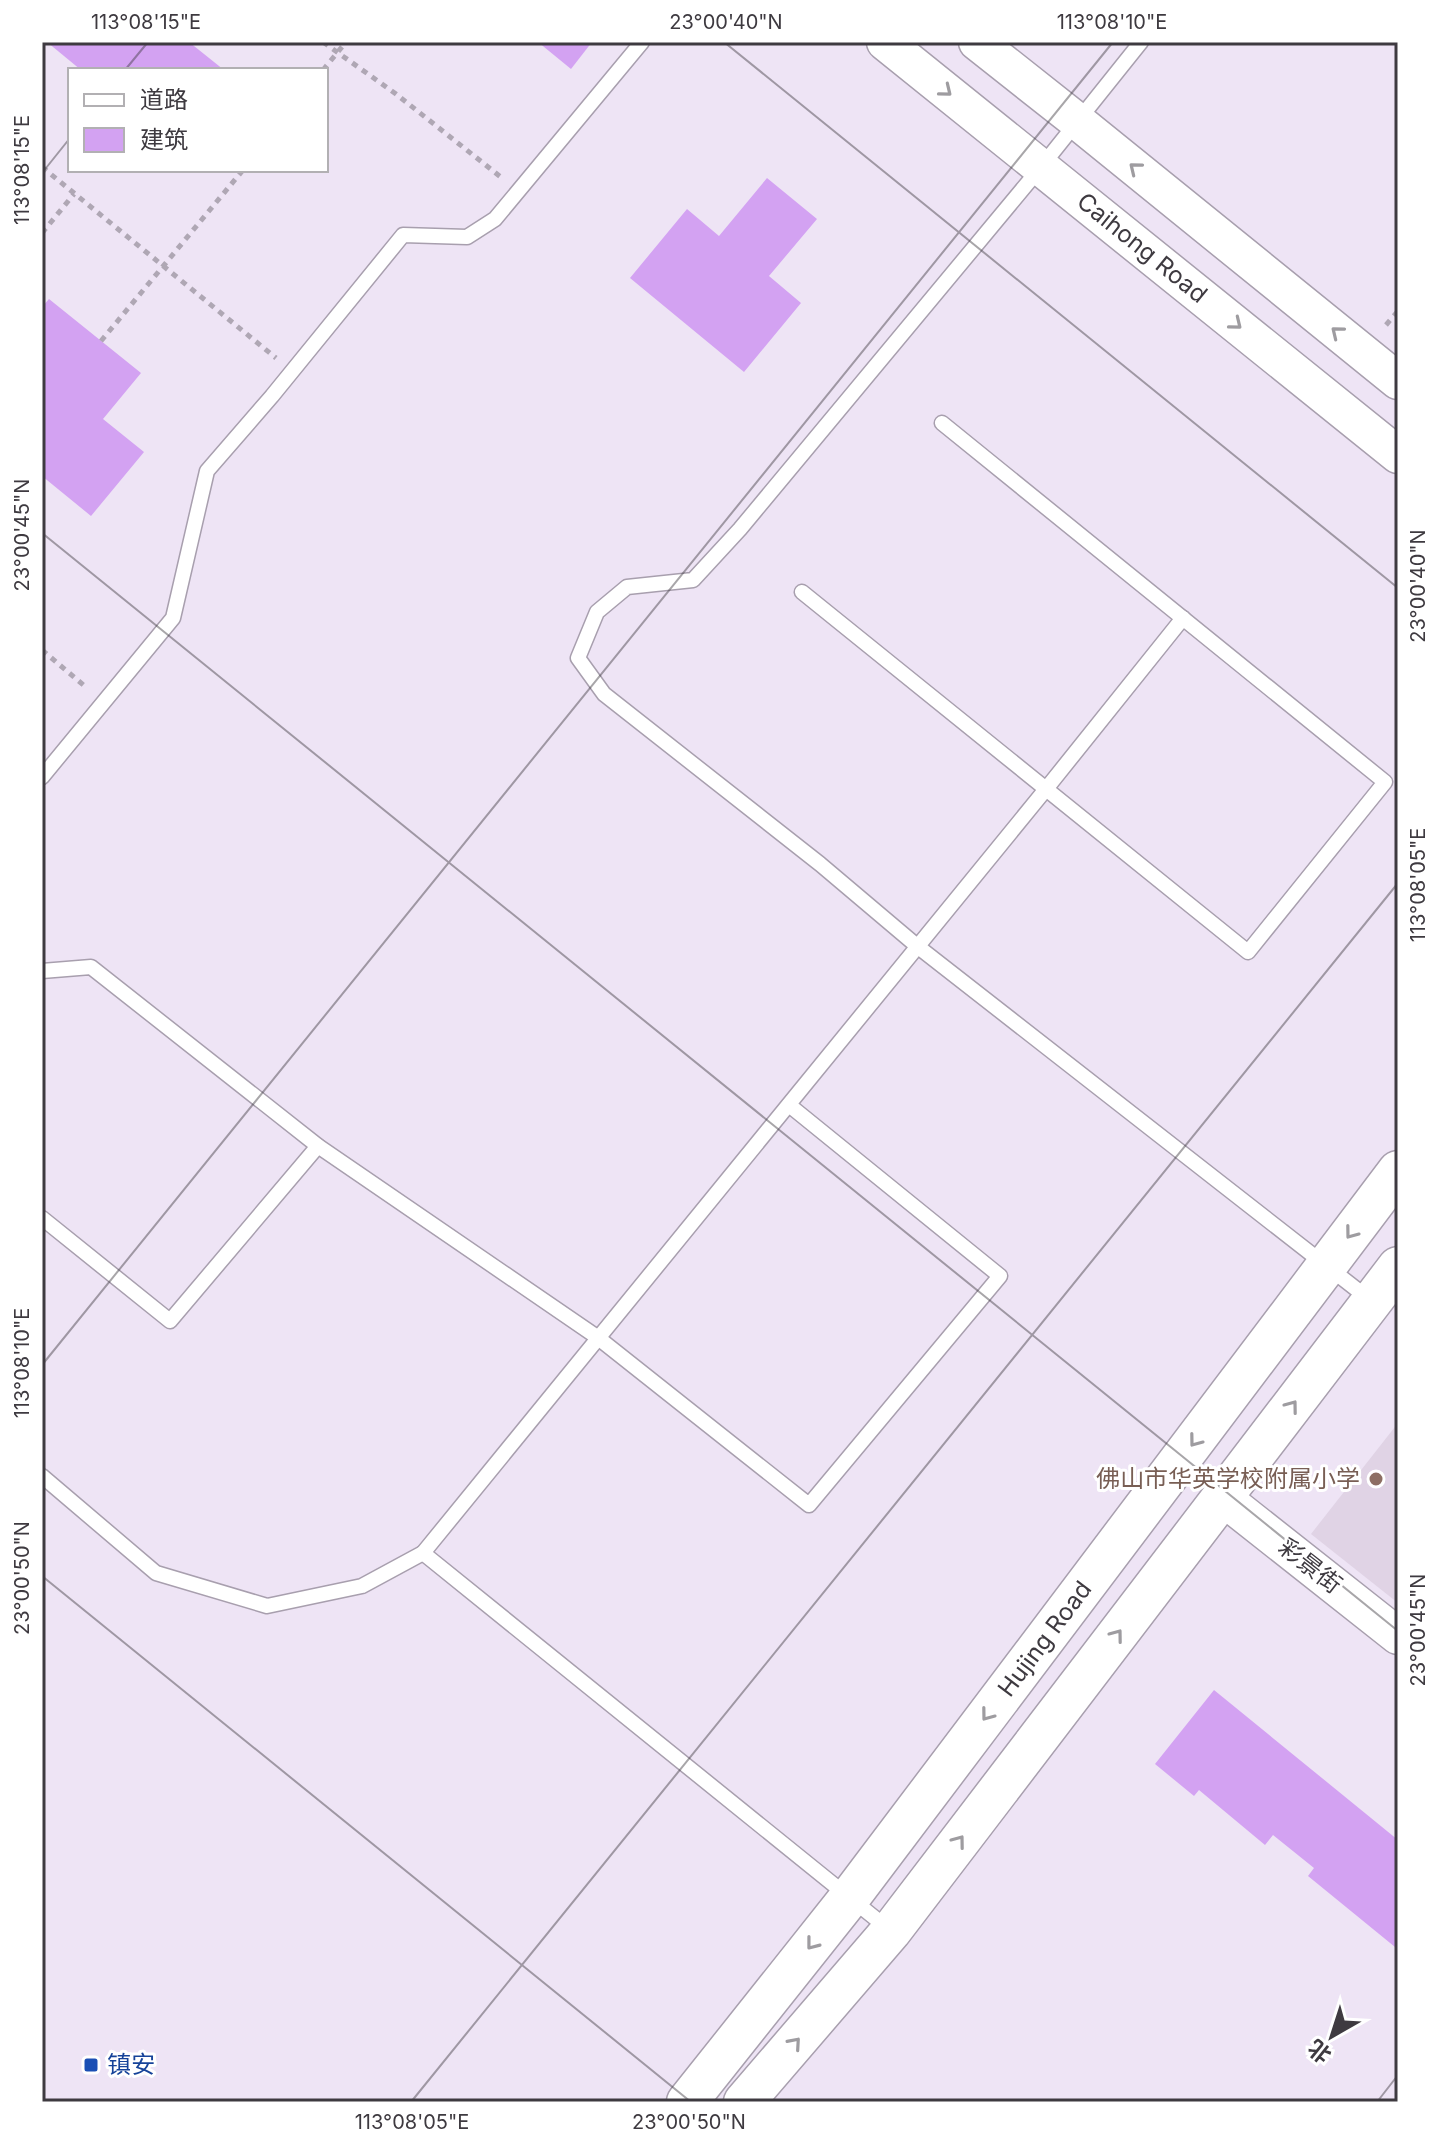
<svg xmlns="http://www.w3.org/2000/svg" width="1440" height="2144" viewBox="0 0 1440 2144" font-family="Inter,'Noto Sans SC',sans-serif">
	<rect width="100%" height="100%" fill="#eee4f5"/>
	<path fill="#e0d3e5" d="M 1398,1423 L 1398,1603 L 1311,1534 Z"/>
	<g fill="#d3a2f2">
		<path d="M 47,42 L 189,42 L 224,70 L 81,70 Z"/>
		<path d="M 538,42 L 592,42 L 571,69 Z"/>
		<path d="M 767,178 L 817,219 L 769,276 L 801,303 L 744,372 L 630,278 L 687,209 L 719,236 Z"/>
		<path d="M 49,299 L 141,373 L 103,419 L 144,452 L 91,516 L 42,476 L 42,307 Z"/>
		<path d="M 1214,1690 L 1398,1840 L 1398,1944 L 1395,1947 L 1308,1876 L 1314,1868 L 1273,1835 L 1265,1845 L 1199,1790 L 1194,1796 L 1155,1764 Z"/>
	</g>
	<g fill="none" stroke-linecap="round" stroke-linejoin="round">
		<defs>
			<g id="service">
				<path d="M 1141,42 L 1041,167 L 740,529 L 693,580 L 627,587 L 597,612 L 578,658 L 604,694 L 820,864 L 917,946 L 1369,1299"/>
				<path d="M 802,592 L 1248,952 L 1385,782 L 942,423"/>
				<path d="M 42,777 L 173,618 L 207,471 L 272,396 L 403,235 L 467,237 L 495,219 L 642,42"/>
				<path d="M 42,971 L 91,967 L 318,1146 L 597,1337 L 809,1505 L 1000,1276 L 789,1105"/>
				<path d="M 42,1218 L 170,1321 L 318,1146"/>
				<path d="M 42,1476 L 156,1573 L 267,1606 L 362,1586 L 423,1553"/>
				<path d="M 891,1931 L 423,1553 L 1046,789 L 1183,618"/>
			</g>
			<g id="tertiary">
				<path d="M 885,42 L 1398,455"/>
				<path d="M 977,42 L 1077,121 L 1398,381"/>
				<path d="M 1222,1497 L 1398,1636"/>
			</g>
			<g id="secondary">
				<path d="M 687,2102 L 850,1897 L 1398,1171"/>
				<path d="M 744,2102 L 891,1931 L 1398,1267"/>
			</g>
		</defs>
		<use href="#service" stroke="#a89fae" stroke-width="17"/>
		<use href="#tertiary" stroke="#a89fae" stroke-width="39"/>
		<use href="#secondary" stroke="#a89fae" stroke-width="43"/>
		<g stroke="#afa7b4" stroke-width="5" stroke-dasharray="6 6" stroke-linecap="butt">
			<path d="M 323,42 L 396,94 L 502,178"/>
			<path d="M 323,70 L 346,42"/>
			<path d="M 42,167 L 276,358"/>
			<path d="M 42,233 L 74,194"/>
			<path d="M 1386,325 L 1398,311"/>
			<path d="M 101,341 L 243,170"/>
			<path d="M 42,650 L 87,688"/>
		</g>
		<use href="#service" stroke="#fff" stroke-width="14"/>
		<use href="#tertiary" stroke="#fff" stroke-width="36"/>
		<use href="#secondary" stroke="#fff" stroke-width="40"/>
	</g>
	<defs><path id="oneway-chevron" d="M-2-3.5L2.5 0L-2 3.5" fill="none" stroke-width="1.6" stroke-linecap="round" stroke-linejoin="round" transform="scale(2)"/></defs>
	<g stroke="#9e9ca0">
		<use href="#oneway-chevron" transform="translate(946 91) rotate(39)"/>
		<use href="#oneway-chevron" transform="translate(1135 168) rotate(-141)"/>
		<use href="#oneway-chevron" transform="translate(1236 324) rotate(39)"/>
		<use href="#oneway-chevron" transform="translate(1337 332) rotate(-141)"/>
		<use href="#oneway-chevron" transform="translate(1351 1233) rotate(127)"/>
		<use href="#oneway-chevron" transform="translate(1292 1406) rotate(-53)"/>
		<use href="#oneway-chevron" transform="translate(1195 1441) rotate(127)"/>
		<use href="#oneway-chevron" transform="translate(1117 1635) rotate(-53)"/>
		<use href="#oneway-chevron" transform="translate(987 1715) rotate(127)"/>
		<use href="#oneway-chevron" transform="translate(959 1841) rotate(-53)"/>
		<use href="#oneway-chevron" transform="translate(812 1944) rotate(128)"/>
		<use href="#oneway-chevron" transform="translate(795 2043) rotate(-49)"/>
	</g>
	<path fill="none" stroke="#3e3a40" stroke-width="2" stroke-opacity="0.45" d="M 724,42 L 1398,588M 125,70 L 148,42M 42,173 L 70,138M 42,533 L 1398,1631M 42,1365 L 1113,42M 42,1576 L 691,2102M 411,2102 L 1398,883M 1377,2102 L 1398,2075"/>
	<circle fill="#8d6e63" stroke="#fff" stroke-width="3" cx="1376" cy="1479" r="8"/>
	<rect fill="#1a4fb4" stroke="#fff" stroke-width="3" x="83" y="2057" width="16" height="16" rx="4"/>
	<g text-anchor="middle" stroke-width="6" stroke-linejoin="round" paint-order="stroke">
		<g font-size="24" fill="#3e3a40" stroke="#fff">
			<text transform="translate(1142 248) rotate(39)" y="8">Caihong Road</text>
			<text transform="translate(1310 1566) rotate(38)" y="8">彩景街</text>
			<text transform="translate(1045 1639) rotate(-53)" y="8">Hujing Road</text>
		</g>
		<g font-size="24" fill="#785e54" stroke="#fff" text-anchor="end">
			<text x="1360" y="1487">佛山市华英学校附属小学</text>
		</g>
		<g font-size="24" fill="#164399" stroke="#fff" text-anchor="start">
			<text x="107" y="2073">镇安</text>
		</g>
	</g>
	<rect width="1440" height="2144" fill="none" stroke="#ffffff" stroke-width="88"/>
	<rect x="68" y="68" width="260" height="104" fill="#ffffff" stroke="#b2b0b3" stroke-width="2"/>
	<rect x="84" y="94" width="40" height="12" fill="#ffffff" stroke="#b2b0b3" stroke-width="2"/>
	<text x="140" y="108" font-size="24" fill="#3e3a40">道路</text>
	<rect x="84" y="128" width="40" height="24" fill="#d3a2f2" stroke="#b2b0b3" stroke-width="2"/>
	<text x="140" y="148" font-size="24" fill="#3e3a40">建筑</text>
	<g transform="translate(1332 2036) rotate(219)" stroke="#ffffff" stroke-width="6" paint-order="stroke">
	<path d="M0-6L14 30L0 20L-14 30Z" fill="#3e3a40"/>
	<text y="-12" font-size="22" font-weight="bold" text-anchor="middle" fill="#3e3a40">北</text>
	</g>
	<rect x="44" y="44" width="1352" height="2056" fill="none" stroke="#3e3a40" stroke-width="3"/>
	<g font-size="20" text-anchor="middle" fill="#3e3a40">
		<text x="146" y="29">113°08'15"E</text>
		<text x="726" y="29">23°00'40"N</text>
		<text x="1112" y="29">113°08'10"E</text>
		<text transform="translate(22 170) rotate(-90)" y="7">113°08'15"E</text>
		<text transform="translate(22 535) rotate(-90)" y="7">23°00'45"N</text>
		<text transform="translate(1418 586) rotate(-90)" y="7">23°00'40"N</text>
		<text transform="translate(1418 885) rotate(-90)" y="7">113°08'05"E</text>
		<text transform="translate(22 1363) rotate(-90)" y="7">113°08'10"E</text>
		<text transform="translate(22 1578) rotate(-90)" y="7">23°00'50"N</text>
		<text transform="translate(1418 1630) rotate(-90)" y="7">23°00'45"N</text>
		<text x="412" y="2129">113°08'05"E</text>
		<text x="689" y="2129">23°00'50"N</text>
	</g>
</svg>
